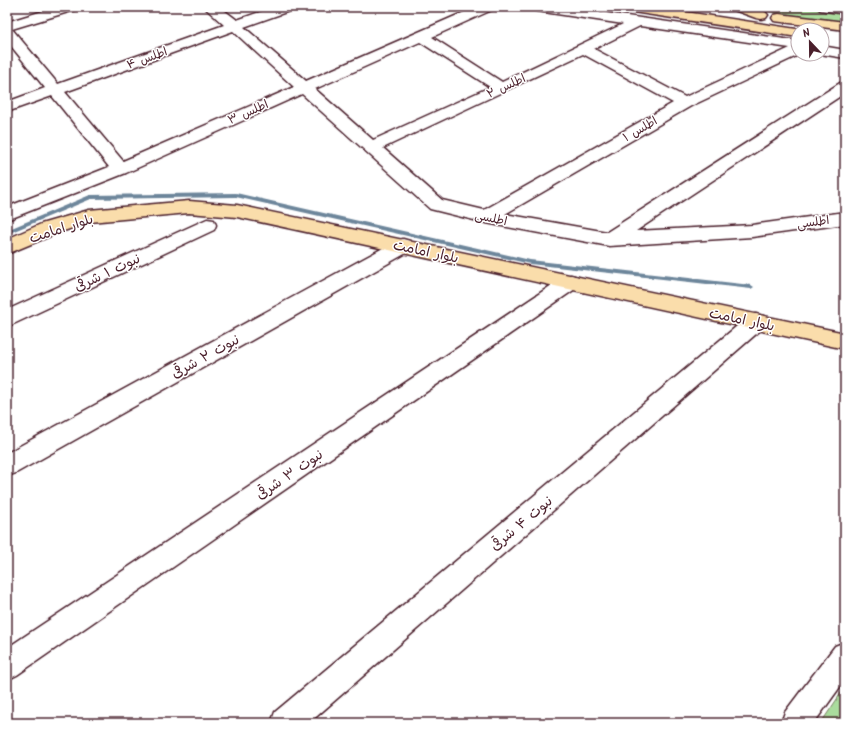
<svg xmlns="http://www.w3.org/2000/svg" width="852" height="730" viewBox="0 0 852 730" font-family="Kalam,'Playpen Sans Arabic',sans-serif">
	<rect width="100%" height="100%" fill="#fff"/>
	<filter id="ink" filterUnits="userSpaceOnUse"><feTurbulence type="fractalNoise" baseFrequency=".025" numOctaves="2"/><feDisplacementMap in="SourceGraphic" scale="8" xChannelSelector="R" yChannelSelector="G"/><feConvolveMatrix kernelMatrix="1 2 1 2 8 2 1 2 1" color-interpolation-filters="sRGB"/></filter>
	<g filter="url(#ink)">
		<g fill="#aadc9d" stroke="#7a7e64">
			<path d="M 752,7 L 799,7 L 845,14 L 845,23 L 760,10 Z"/>
			<path d="M 845,687 L 845,723 L 821,723 Z"/>
		</g>
		<g fill="none" stroke-linecap="round" stroke-linejoin="round">
			<path fill="#6d869b" fill-rule="evenodd" d="M 236,193 L 530,260 L 751,285 L 754,287 L 751,289 L 530,264 L 236,197 L 91,199 L 7,234 L 7,230 L 90,195 Z"/>
			<defs>
				<g id="minor">
					<path d="M 56,7 L 77,7 L 75,10 L 12,29 L 58,84 L 224,25 L 204,7 L 220,7 L 237,20 L 274,7 L 294,7 L 292,10 L 244,27 L 306,81 L 476,7 L 494,7 L 492,10 L 432,37 L 502,82 L 623,24 L 537,11 L 532,10 L 530,7 L 565,7 L 798,41 L 798,54 L 801,54 L 691,106 L 505,214 L 607,232 L 840,83 L 845,81 L 845,93 L 636,231 L 752,225 L 845,212 L 845,224 L 752,237 L 609,246 L 486,223 L 430,209 L 302,94 L 126,173 L 7,220 L 7,207 L 109,167 L 52,96 L 7,112 L 7,102 L 45,88 L 7,41 L 7,22 ZM 640,26 L 790,48 L 685,97 L 594,49 ZM 233,31 L 294,87 L 123,161 L 65,92 ZM 420,42 L 490,87 L 373,140 L 315,89 ZM 583,54 L 673,103 L 484,210 L 442,200 L 383,148 Z"/>
					<path d="M 818,7 L 845,7 L 845,14 L 820,10 Z"/>
					<path d="M 822,46 L 845,50 L 845,58 L 820,54 L 822,54 Z"/>
					<path d="M 207,219 L 214,220 L 216,225 L 214,230 L 7,327 L 7,310 Z"/>
					<path d="M 403,239 L 410,241 L 413,246 L 410,251 L 16,473 L 7,476 L 7,453 L 396,241 Z"/>
					<path d="M 571,275 L 578,277 L 581,282 L 578,287 L 17,675 L 7,680 L 7,648 L 564,277 Z"/>
					<path d="M 756,314 L 763,316 L 766,322 L 763,328 L 309,723 L 271,723 L 275,712 L 749,316 Z"/>
					<path d="M 845,642 L 845,680 L 814,723 L 781,723 L 785,712 L 835,646 Z"/>
				</g>
				<g id="major">
					<path d="M 619,7 L 653,7 L 803,30 L 798,30 L 798,37 L 626,11 L 621,10 Z"/>
					<path d="M 732,7 C 743,7 761,5 768,15 L 766,18 L 761,19 L 756,18 L 734,10 Z"/>
					<path d="M 779,14 L 845,22 L 845,30 L 774,21 L 772,18 L 774,15 Z"/>
					<path d="M 189,201 L 237,205 L 845,333 L 845,349 L 237,217 L 189,213 L 90,222 L 55,234 L 7,254 L 7,239 L 41,224 L 89,210 Z"/>
				</g>
			</defs>
			<use href="#minor" stroke="#4a1f2b" stroke-width="3"/>
			<use href="#major" stroke="#4a1f2b" stroke-width="3"/>
			<use href="#minor" fill="#fff" fill-rule="evenodd"/>
			<use href="#major" fill="#faddab" fill-rule="evenodd"/>
		</g>
	</g>
	<g text-anchor="middle" stroke-width="3" stroke-linejoin="round" paint-order="stroke">
		<g font-size="12" fill="#4a1f2b" stroke="#fff">
			<text transform="translate(147 58) rotate(-20)" y="4">اطلس ۴</text>
			<text transform="translate(506 86) rotate(-25)" y="4">اطلس ۲</text>
			<text transform="translate(248 112) rotate(-24)" y="4">اطلس ۳</text>
			<text transform="translate(640 129) rotate(-30)" y="4">اطلس ۱</text>
			<text transform="translate(491 218) rotate(12)" y="4">اطلسی</text>
			<text transform="translate(813 222) rotate(-8)" y="4">اطلسی</text>
		</g>
		<g font-size="14" fill="#4a1f2b" stroke="#fff">
			<text transform="translate(61 228) rotate(-18)" y="5">بلوار امامت</text>
			<text transform="translate(426 251) rotate(12)" y="5">بلوار امامت</text>
			<text transform="translate(107 272) rotate(-25)" y="5">نبوت ۱ شرقی</text>
			<text transform="translate(742 319) rotate(12)" y="5">بلوار امامت</text>
			<text transform="translate(205 356) rotate(-29)" y="5">نبوت ۲ شرقی</text>
			<text transform="translate(289 474) rotate(-34)" y="5">نبوت ۳ شرقی</text>
			<text transform="translate(521 523) rotate(-40)" y="5">نبوت ۴ شرقی</text>
		</g>
	</g>
	<rect width="852" height="730" fill="none" stroke="#fff" stroke-width="24"/>
	<rect x="12" y="12" width="828" height="706" fill="none" stroke="#4a1f2b" stroke-width="1.5" filter="url(#ink)"/>
	<g transform="translate(810 42) rotate(338)"><circle r="19" fill="#ffffff" stroke="#b7a5aa"/>
	<path d="M0-3L7 15L0 10L-7 15Z" fill="#4a1f2b"/>
	<text y="-6" font-size="11" font-weight="bold" text-anchor="middle" fill="#4a1f2b">N</text>
	</g>
</svg>
